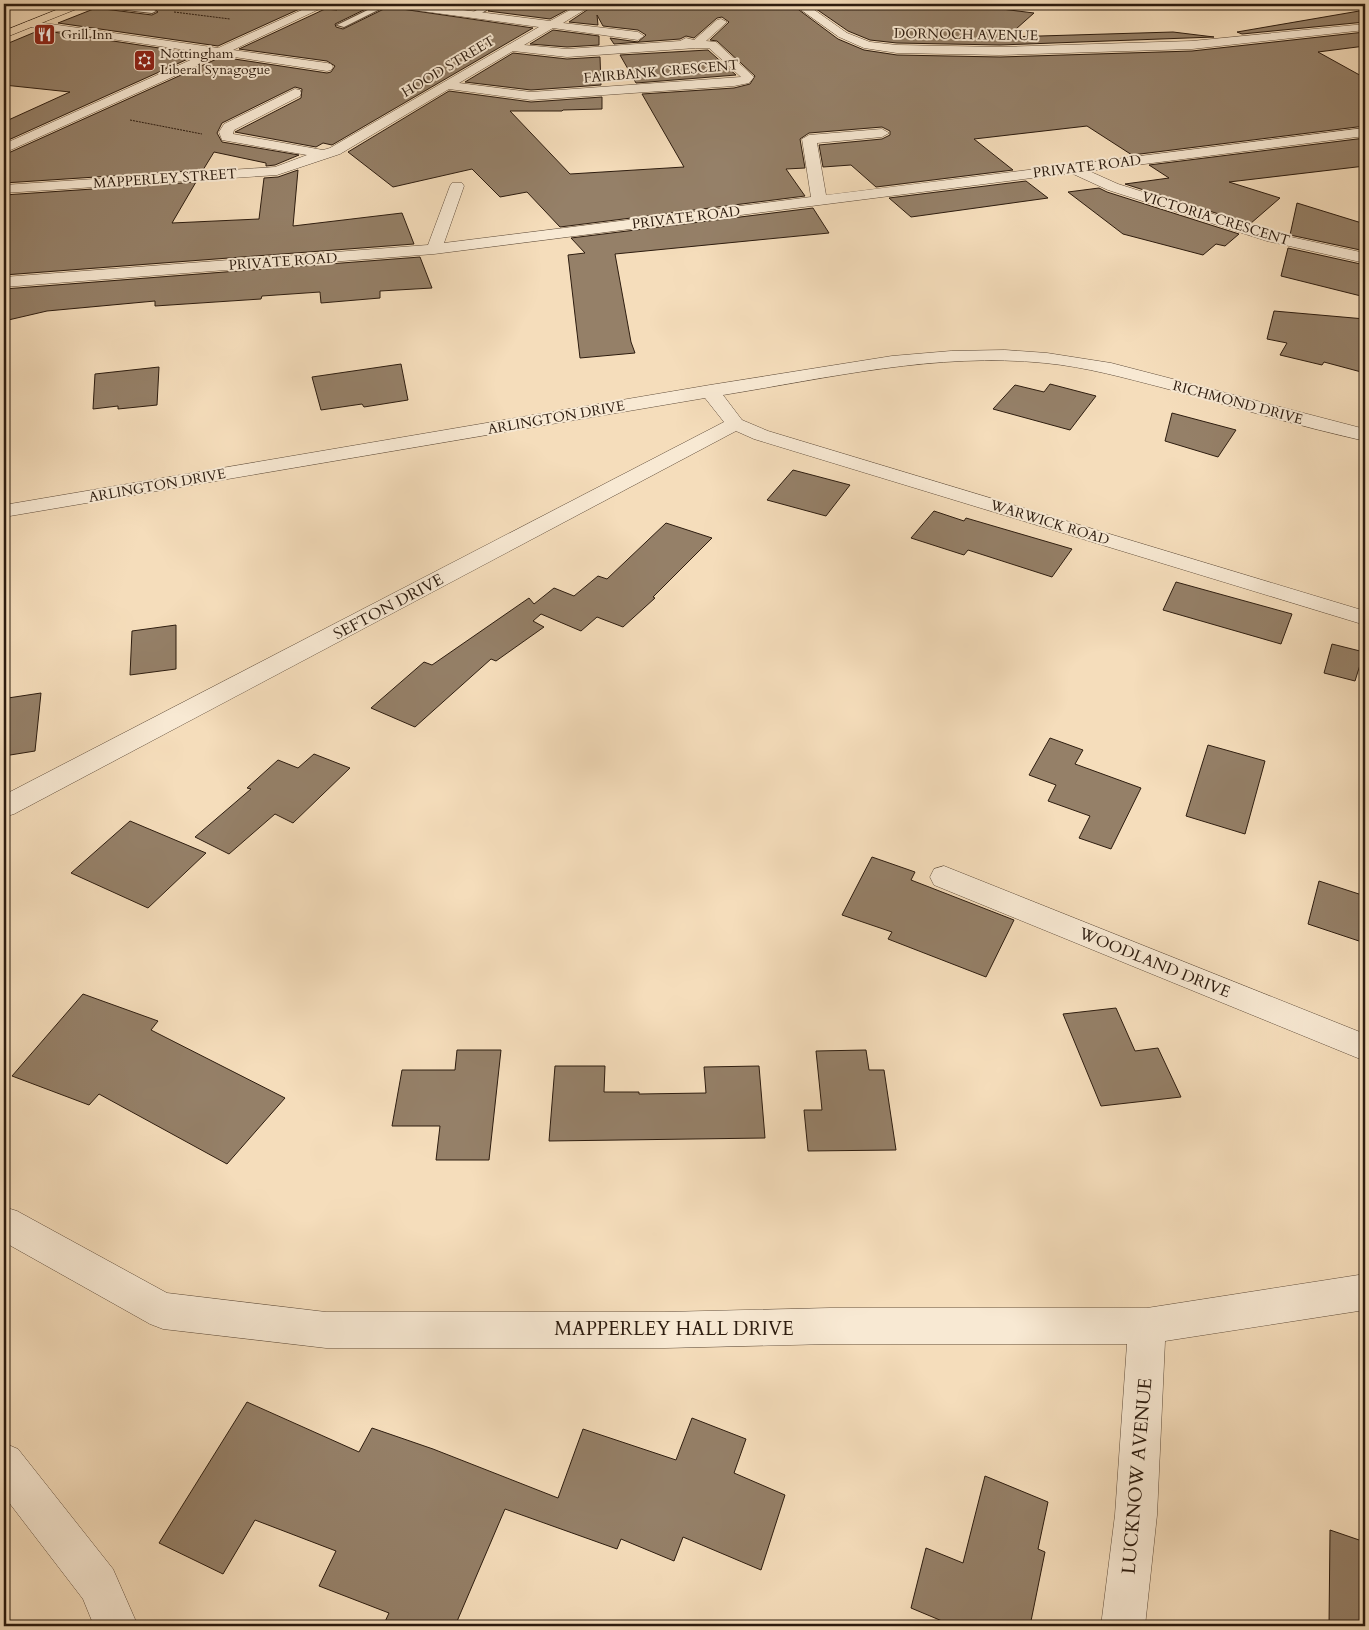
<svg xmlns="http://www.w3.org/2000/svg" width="1369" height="1630" viewBox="0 0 1369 1630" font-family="Cardo,serif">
	<rect width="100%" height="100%" fill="#f5ddbb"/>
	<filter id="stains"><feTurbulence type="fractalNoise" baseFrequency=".004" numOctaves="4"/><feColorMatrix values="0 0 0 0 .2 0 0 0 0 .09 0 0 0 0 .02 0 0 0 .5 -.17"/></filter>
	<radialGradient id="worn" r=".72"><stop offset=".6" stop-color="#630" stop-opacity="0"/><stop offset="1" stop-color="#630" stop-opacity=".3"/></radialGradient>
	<g fill="#958068" stroke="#2d1c0f">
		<path d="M 123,4 L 286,4 L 306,6 L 218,46 L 58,23 L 96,8 L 152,15 L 158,12 L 152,7 Z"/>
		<path d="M 337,4 L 376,4 L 335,24 L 336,27 L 343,29 L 388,7 L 533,28 L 332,145 L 323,143 L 316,147 L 235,132 L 301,98 L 302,89 L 295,87 L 222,123 L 217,133 L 222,142 L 299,155 L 275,165 L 266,166 L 266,163 L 214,152 L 203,170 L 4,183 L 4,155 L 221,57 L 327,73 L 331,72 L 335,66 L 327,61 L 239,49 L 325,9 L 337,10 Z"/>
		<path d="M 429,4 L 484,4 L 474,9 Z"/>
		<path d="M 498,4 L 578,4 L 550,19 L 488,11 Z"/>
		<path d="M 596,4 L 791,4 L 838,39 L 864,50 L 897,55 L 1000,57 L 1192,51 L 1365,32 L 1365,46 L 1318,52 L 1365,78 L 1365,126 L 1132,155 L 1087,126 L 974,139 L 1013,170 L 876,187 L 851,165 L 823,167 L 819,145 L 882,139 L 890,135 L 890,131 L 882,127 L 809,133 L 800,139 L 805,168 L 786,169 L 805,196 L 560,227 L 527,192 L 500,197 L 472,169 L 393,187 L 348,152 L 449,91 L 531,102 L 602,97 L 602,109 L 563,110 L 562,111 L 510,111 L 570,174 L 684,167 L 642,94 L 734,88 L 750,84 L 755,76 L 717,41 L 710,40 L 729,22 L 722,17 L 717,18 L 694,38 L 686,36 L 680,39 L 614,44 L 610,38 L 638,42 L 646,35 L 638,30 L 603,26 L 597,15 L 598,25 L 569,22 Z"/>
		<path d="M 809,4 L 961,4 L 1034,13 L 1007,37 L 1173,32 L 1214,37 L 1000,45 L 897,43 L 870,40 L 848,31 Z"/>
		<path d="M 1365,10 L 1365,22 L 1242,34 L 1237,32 Z"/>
		<path d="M 40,30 L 199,54 L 4,142 L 4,122 L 70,92 L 4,85 L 4,45 Z"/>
		<path d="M 553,30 L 599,36 L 599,45 L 567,47 L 530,44 Z"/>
		<path d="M 708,50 L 736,75 L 636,83 L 620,55 Z"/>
		<path d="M 513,53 L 567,59 L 600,57 L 601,85 L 531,90 L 465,82 Z"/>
		<path d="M 1365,138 L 1365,166 L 1229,182 L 1280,198 L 1250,224 L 1125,184 L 1169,178 L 1149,165 Z"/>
		<path d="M 298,170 L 293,226 L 402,213 L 414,244 L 4,275 L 4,195 L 196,182 L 172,223 L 259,219 L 264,178 L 278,177 Z"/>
		<path d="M 1026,181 L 1048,198 L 911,217 L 889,198 Z"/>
		<path d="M 1099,188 L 1107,192 L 1239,234 L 1225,246 L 1216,244 L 1203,255 L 1123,234 L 1068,192 Z"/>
		<path d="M 1297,203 L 1365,224 L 1365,251 L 1290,235 Z"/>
		<path d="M 813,208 L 829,233 L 615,254 L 631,342 L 635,353 L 580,358 L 568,255 L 585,253 L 571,238 Z"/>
		<path d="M 1288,248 L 1365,265 L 1365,297 L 1281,276 Z"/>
		<path d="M 420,257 L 432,288 L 380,291 L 380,298 L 321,303 L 320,292 L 262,296 L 261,299 L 155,306 L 155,301 L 47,311 L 4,321 L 4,289 Z"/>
		<path d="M 1274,311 L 1365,319 L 1365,373 L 1324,362 L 1322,365 L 1280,355 L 1287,343 L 1267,339 Z"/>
		<path d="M 401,364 L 408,400 L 364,407 L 362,404 L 321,410 L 312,377 Z"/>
		<path d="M 159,367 L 157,405 L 118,409 L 118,406 L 93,409 L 95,374 Z"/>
		<path d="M 1050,384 L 1096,396 L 1070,430 L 993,409 L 1015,385 L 1044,392 Z"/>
		<path d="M 1172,413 L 1236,430 L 1218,457 L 1165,441 Z"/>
		<path d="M 793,470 L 850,485 L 826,516 L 767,500 Z"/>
		<path d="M 934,511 L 964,521 L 966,518 L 1072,549 L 1052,577 L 968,550 L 964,555 L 911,538 Z"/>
		<path d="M 666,523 L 712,538 L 653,597 L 655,598 L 623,627 L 597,617 L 581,631 L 541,614 L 533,621 L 544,627 L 496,661 L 491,659 L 415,727 L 371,708 L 424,662 L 432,665 L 529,598 L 534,604 L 554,588 L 574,596 L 598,576 L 607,579 Z"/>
		<path d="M 1176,582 L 1292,614 L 1281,644 L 1163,610 Z"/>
		<path d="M 176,625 L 176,669 L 130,675 L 132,631 Z"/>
		<path d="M 1332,644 L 1364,652 L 1355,681 L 1324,673 Z"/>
		<path d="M 41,693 L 35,751 L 4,756 L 4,733 L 8,698 Z"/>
		<path d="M 1050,738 L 1083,750 L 1075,764 L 1141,788 L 1111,849 L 1079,838 L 1090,816 L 1048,801 L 1056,785 L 1029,775 Z"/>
		<path d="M 1208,745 L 1265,761 L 1245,834 L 1186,816 Z"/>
		<path d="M 314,754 L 350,768 L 293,823 L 275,814 L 229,854 L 195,837 L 251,789 L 247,788 L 278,760 L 298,768 Z"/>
		<path d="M 130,821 L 206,853 L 148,908 L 71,873 Z"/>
		<path d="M 872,857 L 915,872 L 911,880 L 1014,920 L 986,977 L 888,939 L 892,932 L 842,915 Z"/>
		<path d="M 1319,881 L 1365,896 L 1365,943 L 1308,924 Z"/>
		<path d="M 83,994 L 158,1021 L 151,1030 L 285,1098 L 227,1164 L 99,1094 L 89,1105 L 12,1076 Z"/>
		<path d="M 1116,1008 L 1135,1051 L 1158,1048 L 1181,1097 L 1101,1106 L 1063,1014 Z"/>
		<path d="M 457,1050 L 501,1050 L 489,1160 L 436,1160 L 440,1126 L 392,1126 L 402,1070 L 455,1070 Z"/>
		<path d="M 866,1050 L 869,1070 L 884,1070 L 896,1150 L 808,1151 L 804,1110 L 822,1110 L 816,1051 Z"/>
		<path d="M 555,1066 L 605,1066 L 604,1092 L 639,1092 L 639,1094 L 706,1093 L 704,1067 L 759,1066 L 765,1138 L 549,1141 Z"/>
		<path d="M 247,1402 L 359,1452 L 372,1428 L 433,1449 L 558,1498 L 583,1429 L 676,1460 L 692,1418 L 746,1439 L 734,1473 L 785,1495 L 761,1570 L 683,1537 L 674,1561 L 621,1539 L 617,1549 L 505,1509 L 455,1626 L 383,1626 L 389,1613 L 319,1586 L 336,1551 L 255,1520 L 223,1574 L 159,1543 Z"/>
		<path d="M 985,1476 L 1048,1502 L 1038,1549 L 1045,1552 L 1030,1626 L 954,1626 L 911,1608 L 926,1548 L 963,1563 Z"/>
		<path d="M 1330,1530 L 1365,1542 L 1365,1626 L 1329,1626 Z"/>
	</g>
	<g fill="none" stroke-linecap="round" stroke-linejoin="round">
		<defs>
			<g id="lane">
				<path d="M 88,4 L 109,4 L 152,9 L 156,11 L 152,13 L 92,6 Z"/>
				<path d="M 380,4 L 390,4 L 344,27 L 337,25 Z"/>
				<path d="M 487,4 L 496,4 L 477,16 L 470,14 Z"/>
			</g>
			<g id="street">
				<path d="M 59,4 L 82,4 L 83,5 C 78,10 64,9 59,4 Z"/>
				<path d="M 315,4 L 330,4 L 233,50 L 327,63 L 331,64 L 333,67 L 331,70 L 327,71 L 221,55 L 4,153 L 4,144 L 206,53 L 30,27 L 24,24 L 26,22 L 30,21 L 218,48 Z"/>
				<path d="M 386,4 L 416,4 L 550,21 L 581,4 L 594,4 L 563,23 L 638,32 L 644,36 L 638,40 L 553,28 L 524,45 L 567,49 L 680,41 L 686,38 L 694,40 L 717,20 L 721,19 L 727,22 L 706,41 L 716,42 L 754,77 L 749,83 L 734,86 L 531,100 L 449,89 L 340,154 L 277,175 L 4,193 L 4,185 L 275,167 L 307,155 L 222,140 L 219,132 L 224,124 L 295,89 L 300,90 L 301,93 L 300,96 L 234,130 L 233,134 L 323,150 L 330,148 L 539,27 L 392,7 ZM 696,48 L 709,48 L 741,77 L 531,92 L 459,83 L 513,51 L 567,57 Z"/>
				<path d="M 793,4 L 806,4 L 847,33 L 870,42 L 897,45 L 1000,47 L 1192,41 L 1365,24 L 1365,30 L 1192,49 L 1000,55 L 897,53 L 864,48 L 839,37 Z"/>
				<path d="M 1365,128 L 1365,136 L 1089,171 L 1118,184 L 1277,234 L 1365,253 L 1365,263 L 1267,241 L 1108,190 L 1071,173 L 434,254 L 4,287 L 4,277 L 428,245 L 450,186 L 452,183 L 462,183 L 464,186 L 444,243 L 811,197 L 802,139 L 809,135 L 882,129 L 889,133 L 882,137 L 817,143 L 826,195 Z"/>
				<path d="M 1005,350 L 1047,353 L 1111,363 L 1365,429 L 1365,441 C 1298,426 1231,406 1164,388 C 1125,378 1086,367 1045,363 C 937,352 829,378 723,395 L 742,420 L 768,431 L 1365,611 L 1365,625 L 754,439 L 736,431 L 14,814 L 4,817 L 4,795 L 724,422 L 705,398 L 4,517 L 4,505 L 710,385 L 892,356 L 951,351 Z"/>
				<path d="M 944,866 L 1365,1034 L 1365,1061 L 934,885 L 930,877 L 934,869 Z"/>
				<path d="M 4,1207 L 17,1211 L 167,1293 L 326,1312 L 665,1312 L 830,1308 L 1147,1308 L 1365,1274 L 1365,1310 L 1165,1341 L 1157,1515 L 1145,1626 L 1101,1626 L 1115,1515 L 1127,1344 L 830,1344 L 665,1348 L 326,1348 L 163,1329 L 150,1324 L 4,1242 Z"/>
				<path d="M 4,1443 L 18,1449 L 113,1569 L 138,1626 L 94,1626 L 83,1599 L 4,1496 Z"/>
			</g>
			<path id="secondary" d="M 1012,4 L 1110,4 L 1104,7 L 1018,7 Z"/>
			<path id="highway" d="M 71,4 L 86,4 L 84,6 L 4,38 L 4,31 Z"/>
		</defs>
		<use href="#lane" stroke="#5f4c3a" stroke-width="2"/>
		<use href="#street" stroke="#5f4c3a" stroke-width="1"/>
		<use href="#secondary" stroke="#2d1c0f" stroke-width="1"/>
		<use href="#highway" stroke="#2d1c0f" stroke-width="1"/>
		<g stroke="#2d1c0f" stroke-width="1" stroke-dasharray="2 1" stroke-linecap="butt">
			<path d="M 174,12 L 230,19"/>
			<path d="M 130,120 L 202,134"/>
		</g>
		<use href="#lane" fill="#f8e9d3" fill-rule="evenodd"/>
		<use href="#street" fill="#f8e9d3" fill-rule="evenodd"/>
		<use href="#secondary" fill="#f8e9d3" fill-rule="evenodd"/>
		<use href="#highway" fill="#f5ddbb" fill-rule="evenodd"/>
	</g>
	<defs>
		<symbol id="restaurant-square" viewBox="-11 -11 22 22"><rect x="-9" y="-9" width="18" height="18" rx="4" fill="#8f2418" stroke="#f8e9d3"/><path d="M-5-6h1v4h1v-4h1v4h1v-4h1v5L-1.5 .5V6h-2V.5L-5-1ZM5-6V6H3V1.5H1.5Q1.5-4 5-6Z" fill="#fff"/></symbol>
		<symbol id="synagogue-square" viewBox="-11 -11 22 22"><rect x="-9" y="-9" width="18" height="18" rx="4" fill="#8f2418" stroke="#f8e9d3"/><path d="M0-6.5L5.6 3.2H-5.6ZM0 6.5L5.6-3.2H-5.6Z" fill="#fff"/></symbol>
	</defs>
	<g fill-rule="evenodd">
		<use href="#restaurant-square" x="32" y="22" width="25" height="25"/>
		<use href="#synagogue-square" x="132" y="48" width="25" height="25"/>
	</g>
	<g text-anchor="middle" stroke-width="4" stroke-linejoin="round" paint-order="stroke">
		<g font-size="14" fill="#2d1c0f" stroke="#f8e9d3" text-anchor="start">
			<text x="61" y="39">Grill Inn</text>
			<text x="160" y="58">Nottingham<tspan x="160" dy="16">Liberal Synagogue</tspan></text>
		</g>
		<g font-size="14" fill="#2d1c0f" stroke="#f8e9d3">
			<text transform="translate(966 34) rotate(1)" y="5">DORNOCH AVENUE</text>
			<text transform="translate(448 66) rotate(-31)" y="5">HOOD STREET</text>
			<text transform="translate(661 71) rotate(-5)" y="5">FAIRBANK CRESCENT</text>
			<text transform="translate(1087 166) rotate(-7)" y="5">PRIVATE ROAD</text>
			<text transform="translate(165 178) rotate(-4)" y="5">MAPPERLEY STREET</text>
			<text transform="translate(686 217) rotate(-7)" y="5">PRIVATE ROAD</text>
			<text transform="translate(1216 218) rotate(17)" y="5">VICTORIA CRESCENT</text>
			<text transform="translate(283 261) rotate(-4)" y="5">PRIVATE ROAD</text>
			<text transform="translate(1238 402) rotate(15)" y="5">RICHMOND DRIVE</text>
			<text transform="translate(556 417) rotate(-10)" y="5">ARLINGTON DRIVE</text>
			<text transform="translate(157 485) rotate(-10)" y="5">ARLINGTON DRIVE</text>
			<text transform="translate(1050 522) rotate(17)" y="5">WARWICK ROAD</text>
		</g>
		<g font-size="16" fill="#2d1c0f" stroke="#f8e9d3">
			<text transform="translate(388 606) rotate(-28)" y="6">SEFTON DRIVE</text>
			<text transform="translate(1155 962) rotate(22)" y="6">WOODLAND DRIVE</text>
		</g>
		<g font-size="19" fill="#2d1c0f" stroke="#f8e9d3">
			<text x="674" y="1335">MAPPERLEY HALL DRIVE</text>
			<text transform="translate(1136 1476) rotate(-85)" y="7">LUCKNOW AVENUE</text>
		</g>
	</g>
	<rect width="1369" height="1630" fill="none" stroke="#f5ddbb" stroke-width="20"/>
	<rect x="5" y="5" width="1359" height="1620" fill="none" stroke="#2d1c0f" stroke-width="2.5"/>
	<rect x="10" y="10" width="1349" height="1610" fill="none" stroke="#2d1c0f"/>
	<rect width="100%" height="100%" filter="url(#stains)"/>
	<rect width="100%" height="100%" fill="url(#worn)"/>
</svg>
